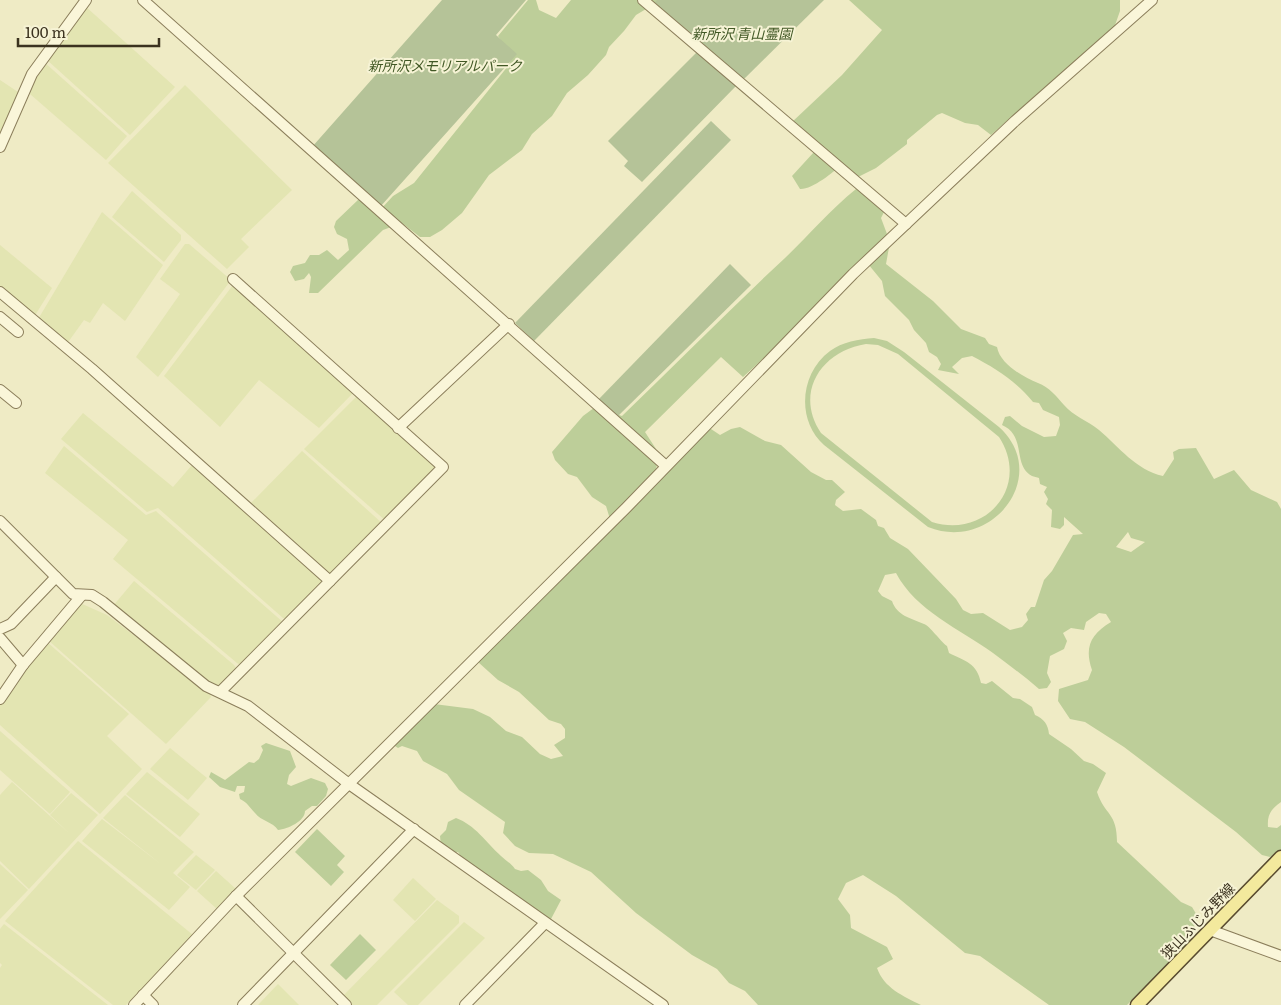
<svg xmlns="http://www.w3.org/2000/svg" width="1281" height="1005" viewBox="0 0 1281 1005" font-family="Literata,'Noto Sans JP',serif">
	<rect width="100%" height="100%" fill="#efebc5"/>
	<g fill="#e3e5b2">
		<path d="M 85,6 L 175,87 L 130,135 L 46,59 Z"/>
		<path d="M 44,62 L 127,136 L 106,160 L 30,94 L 28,88 Z"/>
		<path d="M 0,80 L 21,94 L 0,139 Z"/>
		<path d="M 185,85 L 292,190 L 241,239 L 249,247 L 227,269 L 108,163 Z"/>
		<path d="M 132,191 L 181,235 L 181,240 L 164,262 L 112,217 Z"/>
		<path d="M 102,212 L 163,265 L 125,321 L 103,303 L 90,323 L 84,320 L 66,345 L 37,321 Z"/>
		<path d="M 185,244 L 189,244 L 231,280 L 158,377 L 136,357 L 180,294 L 160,279 Z"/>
		<path d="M 0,245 L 52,288 L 34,317 L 0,289 Z"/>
		<path d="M 233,285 L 292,335 L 353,393 L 319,428 L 259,380 L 220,427 L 164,376 Z"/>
		<path d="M 358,395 L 436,465 L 437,469 L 386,521 L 304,449 Z"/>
		<path d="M 83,413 L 173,487 L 192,465 L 323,578 L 323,581 L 286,619 L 283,618 L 158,508 L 147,512 L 61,439 Z"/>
		<path d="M 64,446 L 146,515 L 156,511 L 158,513 L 284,623 L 242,666 L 237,663 L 113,559 L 128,540 L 45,473 Z"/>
		<path d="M 302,451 L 383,524 L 330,577 L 248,506 Z"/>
		<path d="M 134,581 L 234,665 L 237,670 L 219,690 L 204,682 L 113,606 Z"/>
		<path d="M 80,603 L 107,615 L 210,693 L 211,697 L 166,744 L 48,640 Z"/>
		<path d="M 47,642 L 129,714 L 107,736 L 142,769 L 100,814 L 0,725 L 0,705 Z"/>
		<path d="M 0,731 L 70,792 L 50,814 L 0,770 Z"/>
		<path d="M 170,748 L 207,778 L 188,800 L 150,769 Z"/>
		<path d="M 147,772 L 200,814 L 180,837 L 126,794 Z"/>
		<path d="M 12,782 L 69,833 L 50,815 L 71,793 L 98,815 L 29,889 L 0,861 L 0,795 Z"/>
		<path d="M 125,795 L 194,852 L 173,873 L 190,887 L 169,910 L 82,841 L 102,819 L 162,865 L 103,818 Z"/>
		<path d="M 78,841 L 193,935 L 126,1005 L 113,1005 L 5,921 Z"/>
		<path d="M 196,855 L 215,870 L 196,890 L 177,875 Z"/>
		<path d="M 0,864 L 28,890 L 0,919 Z"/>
		<path d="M 216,871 L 236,889 L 217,909 L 197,891 Z"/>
		<path d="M 413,878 L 436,899 L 415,921 L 393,900 Z"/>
		<path d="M 437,900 L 459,916 L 459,923 L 377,1005 L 350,1005 L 342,997 Z"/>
		<path d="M 464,922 L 485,938 L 418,1005 L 408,1005 L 394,992 Z"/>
		<path d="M 4,924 L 108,1005 L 0,1005 L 0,968 L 2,965 L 0,963 L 0,929 Z"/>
		<path d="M 278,984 L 299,1005 L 258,1005 Z"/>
	</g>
	<g fill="#bdce99" fill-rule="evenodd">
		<path d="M 528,0 L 536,0 L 539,10 L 556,18 L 571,0 L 661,0 L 636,15 L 624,31 L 609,47 L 606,55 L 588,75 L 567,93 L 552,116 L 532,134 L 522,150 L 489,175 L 462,213 L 442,230 L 430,237 L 420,237 L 402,223 L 383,230 L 318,293 L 309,293 L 311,277 L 309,273 L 304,279 L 295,281 L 290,272 L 293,266 L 305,263 L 310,255 L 319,255 L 327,250 L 338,260 L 349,250 L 347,239 L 337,234 L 334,227 L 336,221 L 359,199 L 380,210 L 393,196 L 414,183 L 508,66 L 512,57 L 498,36 Z"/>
		<path d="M 849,0 L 1120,0 L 1120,11 L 1114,28 L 991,135 L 978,125 L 965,123 L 942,113 L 937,115 L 907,140 L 907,144 L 876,168 L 858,177 L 841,164 C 835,172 811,190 800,189 L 792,176 L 814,152 L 791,123 L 842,75 L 882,30 Z"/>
		<path d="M 856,189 C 868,192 878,201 884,212 L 881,218 L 890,242 L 886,264 L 933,301 L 961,329 L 985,338 L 989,344 L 997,347 C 1000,364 1023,377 1038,383 C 1049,387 1057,397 1064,405 C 1073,416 1088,421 1099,430 C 1119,447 1136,470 1163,476 L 1174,459 L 1173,452 L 1179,449 L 1196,448 L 1214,479 L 1234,470 L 1251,490 L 1277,502 L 1281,509 L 1281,802 C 1271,809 1267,815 1268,827 L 1277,828 L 1281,825 L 1281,850 L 1270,857 L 1262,855 L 1236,832 L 1124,747 L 1085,722 L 1070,719 L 1058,701 L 1059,689 L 1088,680 L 1092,670 C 1084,647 1091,634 1111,622 L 1106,614 L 1099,613 L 1086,622 L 1084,630 L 1071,628 L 1063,633 L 1067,641 L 1064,649 L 1050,656 L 1047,673 L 1051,682 L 1047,688 L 1039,689 C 1024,676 1009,665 993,653 C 960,629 916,611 896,573 L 885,575 L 878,591 L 882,596 L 892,601 C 897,616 911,618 924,624 C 930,626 940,641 947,646 L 949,653 C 965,661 977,663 981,683 L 986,684 L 992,681 L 1013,698 L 1020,699 L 1032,707 L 1035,715 C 1044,719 1048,724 1049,734 L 1071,749 L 1084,761 L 1093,764 L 1106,773 L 1097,792 C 1105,816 1117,812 1117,842 L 1181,902 L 1192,907 L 1198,917 L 1187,946 L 1127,1005 L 1049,1005 L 980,956 L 965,953 L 896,896 L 863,875 L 846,883 L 838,899 L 850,915 L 851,928 L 887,947 L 893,959 L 877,968 C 884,988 903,996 921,1005 L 758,1005 L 745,991 L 729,983 L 717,969 L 692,955 L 636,913 L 591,872 L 553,854 L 529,853 L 515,846 L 503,833 L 505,822 L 459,790 L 447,774 L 423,761 L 417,751 L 402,746 L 398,748 L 392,744 L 434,704 L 473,709 L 490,717 L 506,731 L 522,737 L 540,754 L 551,759 L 563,756 L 554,745 L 565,738 L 565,729 L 561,724 L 549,720 L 519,692 L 498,680 L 478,662 L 480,656 L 594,546 L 604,522 L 610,519 L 606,506 L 592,497 L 577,477 L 568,474 L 555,460 L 552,452 L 583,416 L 602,402 L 613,413 L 622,416 C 677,363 730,309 785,258 C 809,235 830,210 856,189 ZM 864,259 L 882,281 L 885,296 L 909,320 L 914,330 L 926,343 L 929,352 L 937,357 L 941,364 L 938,370 L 959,374 L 952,367 L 962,358 L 972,356 C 995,368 1016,381 1033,402 L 1039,403 L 1043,410 L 1059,417 L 1060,425 L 1056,436 L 1044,437 L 1022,426 L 1010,416 L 1005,417 L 1002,425 C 1027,436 1012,465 1032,476 C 1034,477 1037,477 1039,478 L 1040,484 L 1047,487 L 1044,492 L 1048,499 L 1046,504 L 1052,510 L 1051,527 L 1060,529 L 1064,525 L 1064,517 L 1083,534 L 1073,535 L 1052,571 L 1044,580 L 1035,607 L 1031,607 L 1026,614 L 1028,620 L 1022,627 L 1010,630 L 983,613 L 971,614 L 963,610 L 956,599 L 908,549 L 890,538 L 884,528 L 878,526 L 876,520 L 861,509 L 843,511 L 835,505 L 836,500 L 845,492 L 832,480 L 826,480 L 811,472 L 781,445 L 765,441 L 740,427 L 731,429 L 720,435 L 708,427 L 668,468 L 661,479 L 656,474 L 657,461 L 656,449 L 645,432 L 721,357 L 743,377 L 784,340 L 822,298 ZM 1128,532 L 1131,538 L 1145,542 L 1131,552 L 1116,547 Z"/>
		<path d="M 874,338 L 887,341 L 904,352 L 999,427 C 1052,475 992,553 928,527 L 824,445 C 796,420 800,373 830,351 C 842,342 859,339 874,338 ZM 866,344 L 878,345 L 898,354 L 999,437 C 1031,486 986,539 932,522 L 821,433 C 794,393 821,351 866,344 Z"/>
		<path d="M 266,743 L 290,751 L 296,767 L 289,775 L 287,784 L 291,786 L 311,778 L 325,783 L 328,789 L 326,796 L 317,806 L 312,806 L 305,811 C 305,821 288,829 278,830 C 273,822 261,821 255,813 C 249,807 248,803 240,799 L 239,794 L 244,792 L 245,786 L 237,786 L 235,792 L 220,787 L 209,777 L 211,772 L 225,780 L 249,762 L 254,763 L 259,759 L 263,750 L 261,746 Z"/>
		<path d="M 456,818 C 475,825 486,842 501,856 C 506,861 511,863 515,869 L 521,871 L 528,870 L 541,880 L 548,891 L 561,900 L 551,919 L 547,920 L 512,897 L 510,891 L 465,863 L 458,852 L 453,853 L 441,846 L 440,836 L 446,830 L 448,822 Z"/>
		<path d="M 317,829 L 345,856 L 337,865 L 344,872 L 331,886 L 295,852 Z"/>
		<path d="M 360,934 L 376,950 L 346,980 L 330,965 Z"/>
	</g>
	<g fill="#b5c398">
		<path d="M 442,0 L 526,0 L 496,35 L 517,54 L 380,207 L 312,147 Z"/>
		<path d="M 657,0 L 824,0 L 743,80 L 653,5 Z"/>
		<path d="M 697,52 L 737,85 L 642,182 L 624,166 L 628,161 L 608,141 Z"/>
		<path d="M 711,121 L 731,140 L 534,341 L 515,323 Z"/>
		<path d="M 730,264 L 751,285 L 616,418 L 597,401 Z"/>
	</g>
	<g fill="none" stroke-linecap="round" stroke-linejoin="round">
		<defs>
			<g id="minor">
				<path d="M 143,0 L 666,466"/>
				<path d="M 643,0 L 906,224"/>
				<path d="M 0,147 L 32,74 L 86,0"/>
				<path d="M 0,292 L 92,369 L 330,581"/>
				<path d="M 0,317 L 18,332"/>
				<path d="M 0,390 L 16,403"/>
				<path d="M 398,428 L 509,324"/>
				<path d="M 0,521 L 73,594 L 92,595 L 103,602 L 206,686 L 248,706 L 349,784 L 663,1005"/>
				<path d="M 0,629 L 11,624 L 56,577"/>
				<path d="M 0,638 L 23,665"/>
				<path d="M 220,692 L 443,467 L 233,279"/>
				<path d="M 0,699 L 23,665 L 82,595"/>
				<path d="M 236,896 L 346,1005"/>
				<path d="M 1210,930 L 1281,956"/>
				<path d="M 143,995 L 153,1005"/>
				<path d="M 134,1005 L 236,896 L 626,508 L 853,274 L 1015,121 L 1152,0"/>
				<path d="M 243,1005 L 414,829"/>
				<path d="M 465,1005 L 545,923"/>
			</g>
			<path id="major" d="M 1137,1005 L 1281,857"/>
		</defs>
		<use href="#minor" stroke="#8b7e5b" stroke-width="12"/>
		<use href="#major" stroke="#594b2f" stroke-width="15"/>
		<use href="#minor" stroke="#faf6d9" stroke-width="10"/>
		<use href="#major" stroke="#f3e99d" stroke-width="12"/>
	</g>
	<g text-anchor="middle" stroke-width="4" stroke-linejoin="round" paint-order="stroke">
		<g font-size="14" font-style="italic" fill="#415825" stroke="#f6f3d5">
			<text x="742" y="39">新所沢 青山霊園</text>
			<text x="445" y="71">新所沢メモリアルパーク</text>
		</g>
		<g font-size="14" fill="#3b321f" stroke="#f6f3d5">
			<text transform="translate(1198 921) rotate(-46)" y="5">狭山ふじみ野線</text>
		</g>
	</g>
	<path d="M18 38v8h141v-8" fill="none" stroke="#3b321f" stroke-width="2.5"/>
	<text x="25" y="38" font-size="15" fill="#3b321f" stroke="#f6f3d5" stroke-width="4" paint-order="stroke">100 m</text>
</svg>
